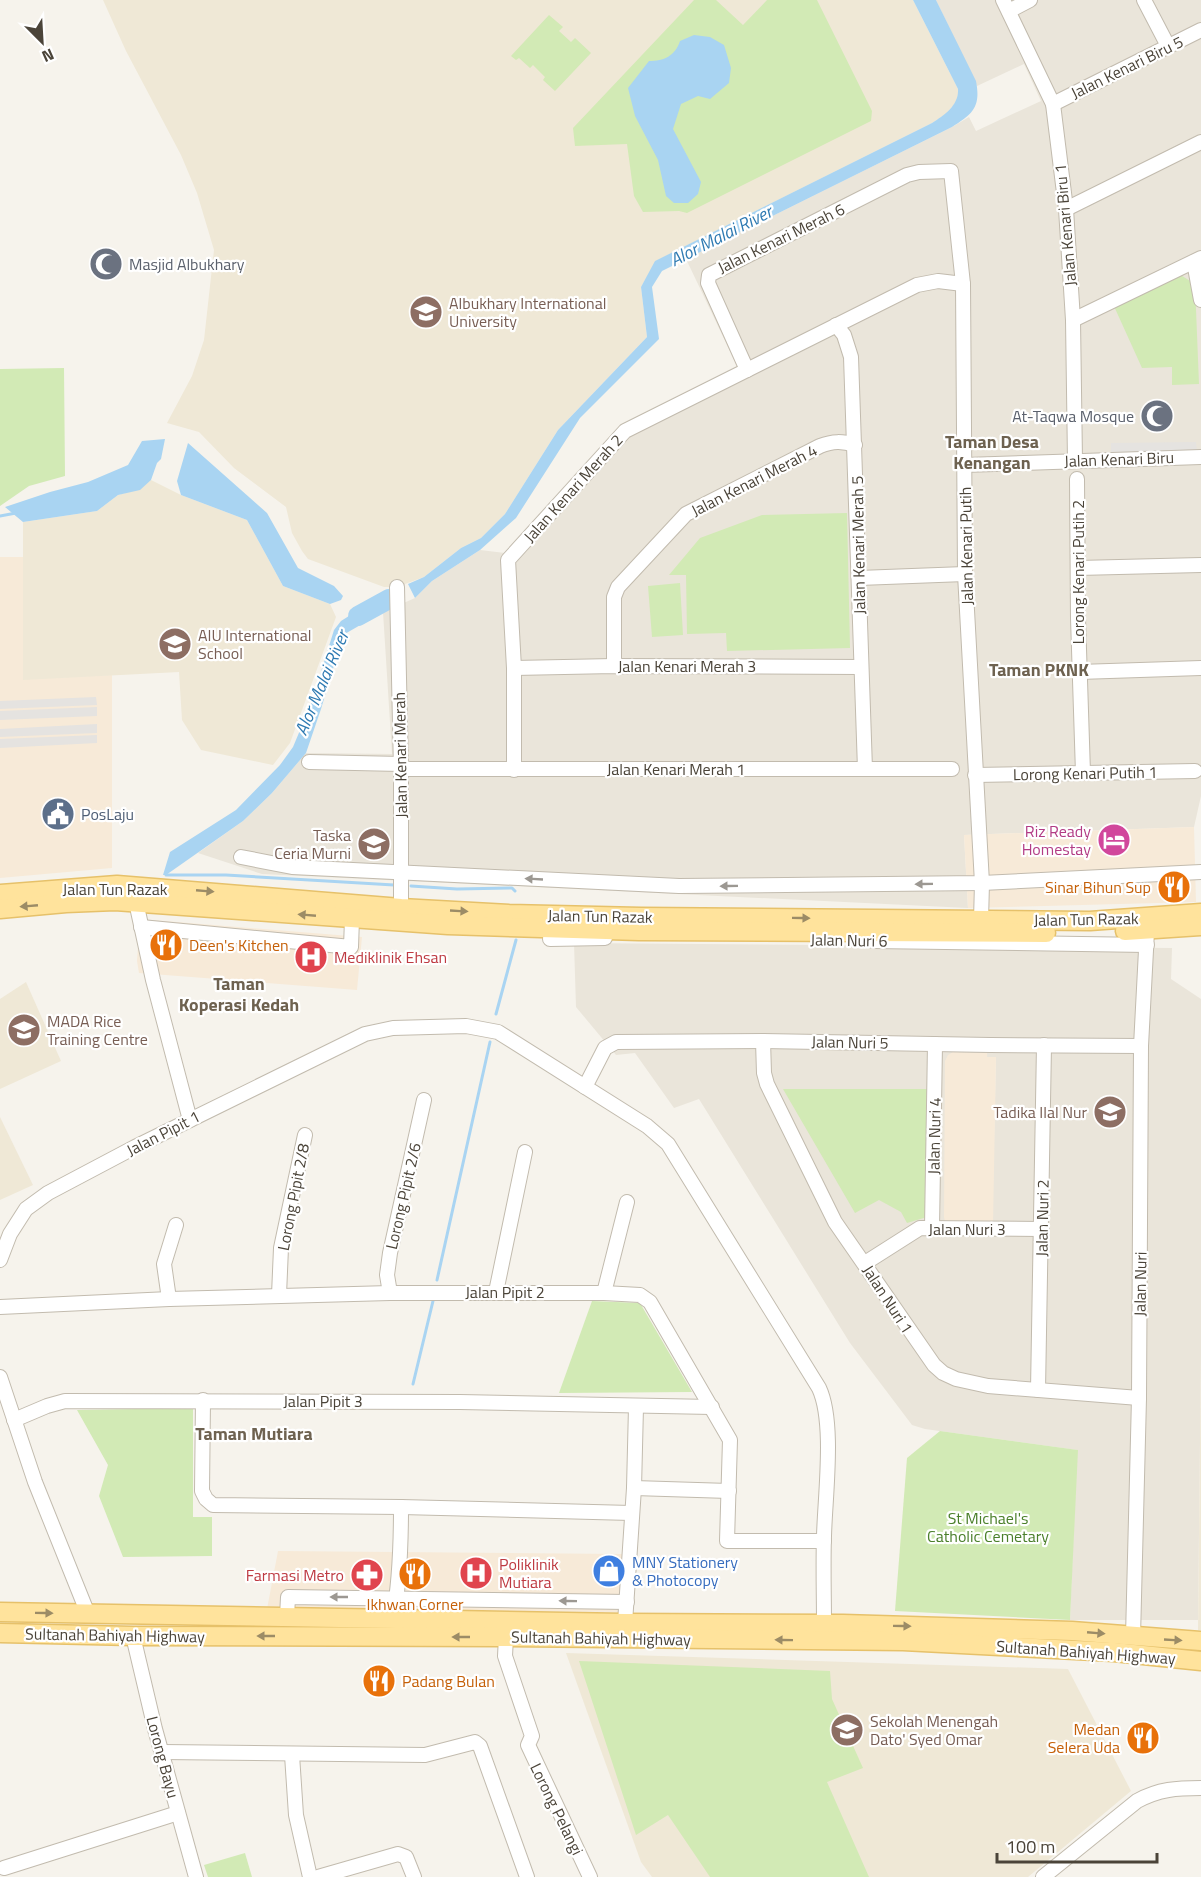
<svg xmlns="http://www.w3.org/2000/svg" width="1201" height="1877" viewBox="0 0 1201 1877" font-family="'Titillium Web',sans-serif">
	<rect width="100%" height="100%" fill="#f6f3ec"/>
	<g fill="#eae5da" fill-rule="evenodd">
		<path d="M 936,0 L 1201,0 L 1201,796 L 1194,827 L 964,835 L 968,908 L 262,874 L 198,853 L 243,821 L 272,793 L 306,753 L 392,754 L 383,612 L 415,598 L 432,581 L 480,550 L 505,553 L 624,424 L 738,368 L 686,259 L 952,127 L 969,117 L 976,131 L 1041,101 L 1024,64 L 977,86 Z"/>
		<path d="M 574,943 L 1172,948 L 1171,979 L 1201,999 L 1201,1354 L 1198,1620 L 1070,1620 L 1077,1450 L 925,1429 L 912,1425 L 850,1343 L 699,1099 L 674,1108 L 635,1053 L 616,1055 L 576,1007 ZM 987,1053 L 987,1057 L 996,1057 L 992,1225 Z"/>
	</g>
	<g fill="#f7ead8">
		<path d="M 0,557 L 23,557 L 24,679 L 112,675 L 112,868 L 0,878 Z"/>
		<path d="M 1194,827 L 1196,902 L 968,908 L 964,835 Z"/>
		<path d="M 140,919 L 362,937 L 357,990 L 139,973 L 137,961 Z"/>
		<path d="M 953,1052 L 987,1053 L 987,1057 L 996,1057 L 993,1225 L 945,1222 L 944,1217 L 945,1061 L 948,1055 Z"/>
		<path d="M 278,1551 L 622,1554 L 621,1612 L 267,1609 Z"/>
	</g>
	<g fill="#efe8d6">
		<path d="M 103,0 L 913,0 L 958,89 L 958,94 L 957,101 L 946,114 L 932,123 L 656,261 L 641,287 L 647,337 L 558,430 L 505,514 L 481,538 L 461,548 L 424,577 L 397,587 L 384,587 L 308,559 L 302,551 L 292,533 L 286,507 L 234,468 L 199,432 L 167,423 L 192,376 L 204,340 L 214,250 L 197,193 L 181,155 L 126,51 Z"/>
		<path d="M 151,480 L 181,495 L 247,520 L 283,586 L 330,604 L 336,617 L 290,743 L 273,765 L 201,750 L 182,720 L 179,672 L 23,680 L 23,522 L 97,511 L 118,495 L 140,489 Z"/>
		<path d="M 26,982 L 61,1061 L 0,1089 L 0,999 Z"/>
		<path d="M 0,1117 L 33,1185 L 0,1200 Z"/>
		<path d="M 1201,1354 L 1201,1630 L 1198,1630 Z"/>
		<path d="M 566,1653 L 1068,1669 L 1131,1791 L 1028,1877 L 652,1877 L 641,1862 Z"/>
	</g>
	<g fill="#d2eab5">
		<path d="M 694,0 L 716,0 L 743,25 L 767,0 L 817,0 L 872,111 L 871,121 L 687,213 L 679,211 L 643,212 L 634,196 L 627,144 L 575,146 L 573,128 Z"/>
		<path d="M 549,15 L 563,27 L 559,31 L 571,42 L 575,38 L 591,53 L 555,91 L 543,80 L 545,77 L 533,65 L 530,68 L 519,58 L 516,60 L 511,56 Z"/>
		<path d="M 1179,274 L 1195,284 L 1199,384 L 1172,385 L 1172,367 L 1142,368 L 1113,304 Z"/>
		<path d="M 64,368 L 65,476 L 29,486 L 0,506 L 0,369 Z"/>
		<path d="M 847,513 L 850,648 L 727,651 L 726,633 L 687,634 L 686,575 L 669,575 L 700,538 L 762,515 Z"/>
		<path d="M 680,583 L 683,635 L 652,637 L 648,586 Z"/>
		<path d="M 783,1089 L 927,1089 L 927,1217 L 907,1223 L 901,1212 L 879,1200 L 855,1213 Z"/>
		<path d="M 592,1301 L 640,1303 L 692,1392 L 559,1393 Z"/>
		<path d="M 193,1408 L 193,1517 L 212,1517 L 212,1556 L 123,1557 L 99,1496 L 108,1465 L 77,1410 Z"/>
		<path d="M 940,1431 L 1078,1450 L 1070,1620 L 895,1611 L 907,1458 Z"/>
		<path d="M 579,1661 L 830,1671 L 832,1699 L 863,1768 L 827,1782 L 869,1877 L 710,1877 L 668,1815 L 636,1835 Z"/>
		<path d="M 245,1853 L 252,1877 L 208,1877 L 204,1865 Z"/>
	</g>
	<g fill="#e5e3e0">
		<path d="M 1196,442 L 1197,451 L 1111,453 L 1111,443 Z"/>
		<path d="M 96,697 L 97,705 L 0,709 L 0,701 Z"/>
		<path d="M 97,707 L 97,716 L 0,720 L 0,711 Z"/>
		<path d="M 97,724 L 97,733 L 0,737 L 0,729 Z"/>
		<path d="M 97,735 L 97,743 L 0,748 L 0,739 Z"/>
	</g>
	<g fill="#a9d4f2">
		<path d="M 913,0 L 936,0 L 976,81 C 981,107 973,114 952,127 L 662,271 L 652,287 L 659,339 L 580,418 L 516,518 L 480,550 L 432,581 L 415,598 L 408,584 L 424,577 L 461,548 L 481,538 L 505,514 L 558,430 L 647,337 L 641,287 L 655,261 L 932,123 C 945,115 959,105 958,89 Z"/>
		<path d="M 694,35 L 710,37 L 724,45 L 731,68 L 729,83 L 710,99 L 698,96 L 681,104 L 673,129 L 701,182 L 698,194 L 688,203 L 674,203 L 666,196 L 658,160 L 635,116 L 628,88 L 649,61 C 664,61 675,56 680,41 Z"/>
		<path d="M 165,439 L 161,459 L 157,463 L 151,480 L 140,490 L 118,495 L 97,511 L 23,522 L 5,507 L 50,492 L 88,482 L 128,465 L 142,441 Z"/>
		<path d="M 188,443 L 267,513 L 298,568 L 334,586 L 343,596 L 341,600 L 330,604 L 283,586 L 247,520 L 181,495 L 177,481 Z"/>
		<path d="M 379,597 L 383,612 L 343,635 L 321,709 L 306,753 L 272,793 L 243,821 L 166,875 L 163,875 L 170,852 L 236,810 L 280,765 L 293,747 L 311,704 L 334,630 L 341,621 Z"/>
	</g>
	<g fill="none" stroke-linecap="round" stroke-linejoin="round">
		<g stroke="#a9d4f2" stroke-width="3">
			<path d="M 0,516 L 16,513"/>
			<path d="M 166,875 L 226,875 L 394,885"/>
			<path d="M 411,886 L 457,889 L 512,888 L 515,891"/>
			<path d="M 496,1014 L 516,940"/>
			<path d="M 437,1280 L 490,1042"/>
			<path d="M 413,1384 L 433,1301"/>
		</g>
		<path stroke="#a9d4f2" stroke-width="20" d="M 358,616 L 389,599"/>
		<defs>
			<g id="minor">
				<path d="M 1003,0 L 1053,104 L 1066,209 L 1073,320 L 1075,461"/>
				<path d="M 1144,0 L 1168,46"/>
				<path d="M 1009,11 L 1030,0"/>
				<path d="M 1053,104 L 1201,30"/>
				<path d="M 1066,209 L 1201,142"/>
				<path d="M 1194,262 L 1201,300"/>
				<path d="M 1073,320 L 1201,258"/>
				<path d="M 836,325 L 844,335 L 851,357 L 865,769"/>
				<path d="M 747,370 L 708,283 L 709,275 L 907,175 L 919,172 L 951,171 L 963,284 L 965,574 L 982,883 L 981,920"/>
				<path d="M 964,465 L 1201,457"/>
				<path d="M 1077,479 L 1078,618 L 1083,773"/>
				<path d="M 1078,568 L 1201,565"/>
				<path d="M 859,578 L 965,574"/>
				<path d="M 397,587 L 401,769 L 401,917"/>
				<path d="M 614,666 L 614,597 L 618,587 L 686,514 L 820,446 C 833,441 842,441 855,445"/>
				<path d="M 514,668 L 614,666 L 861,667"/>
				<path d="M 1079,672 L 1201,668"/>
				<path d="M 309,762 L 401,764"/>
				<path d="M 401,769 L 952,769"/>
				<path d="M 514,770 L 514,668 L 508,560 L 625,431 L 917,285 L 938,281 L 963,284"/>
				<path d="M 975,775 L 1195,771"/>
				<path d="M 241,857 L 292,867 L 679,886 L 982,883 L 1201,872"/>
				<path d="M 136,902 L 153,980 L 190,1120"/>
				<path d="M 141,927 L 351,947 L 352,919"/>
				<path d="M 550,939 L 605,938"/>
				<path d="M 873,941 L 1147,945"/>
				<path d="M 763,1041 L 764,1073 L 767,1084 L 835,1222 L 934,1365 L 943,1373 L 956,1379 L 988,1386 L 1139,1398"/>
				<path d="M 585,1087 L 605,1048 L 616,1042 L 763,1041 L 990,1045 L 1141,1046"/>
				<path d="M 932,1227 L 935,1044"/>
				<path d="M 0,1260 L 10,1234 L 26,1209 L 48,1193 L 135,1147 L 365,1034 L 393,1028 L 466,1026 L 498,1032 L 647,1126 L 668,1144 L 819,1388 C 835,1422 825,1496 824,1536 C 823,1565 824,1595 824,1624"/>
				<path d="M 865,1263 L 920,1228 L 1042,1229"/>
				<path d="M 496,1292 L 525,1152"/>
				<path d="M 390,1293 L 387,1275 L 390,1253 L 424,1100"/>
				<path d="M 604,1293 L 627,1202"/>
				<path d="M 279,1295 L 281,1248 L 305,1135"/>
				<path d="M 169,1299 L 164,1264 L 176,1225"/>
				<path d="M 0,1307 L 169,1299 L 390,1293 L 604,1293 L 640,1295 L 650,1302 L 730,1440 L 727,1541 L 824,1541"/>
				<path d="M 0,1377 L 35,1482 L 88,1614"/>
				<path d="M 1038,1390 L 1044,1045"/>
				<path d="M 203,1400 L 202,1491 L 206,1499 L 213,1505 L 401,1507 L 631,1513"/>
				<path d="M 14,1420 L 47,1406 L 65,1401 L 460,1402 L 712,1407"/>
				<path d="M 634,1488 L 729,1491"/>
				<path d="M 287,1617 L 288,1597 L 627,1602"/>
				<path d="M 393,1619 C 400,1582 401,1544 401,1507"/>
				<path d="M 625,1623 L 634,1488 L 636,1407"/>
				<path d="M 133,1636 L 155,1729 L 196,1877"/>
				<path d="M 506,1637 L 505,1656 L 532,1736 L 528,1745 L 590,1877"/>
				<path d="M 1133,1637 L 1139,1398 L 1141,1046 L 1147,931"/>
				<path d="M 162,1752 L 425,1755 L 475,1742 L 480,1746 L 527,1877"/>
				<path d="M 292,1755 L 296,1815 L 310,1877"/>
				<path d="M 4,1868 L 178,1813"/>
				<path d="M 318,1877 L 398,1854 L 406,1857 L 414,1877"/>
				<path d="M 1043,1877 L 1137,1801 C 1159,1789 1177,1788 1201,1788"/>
			</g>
			<g id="major">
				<path d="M 0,894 L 117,885 L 401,908 L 509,914 L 641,917 L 1090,921 L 1201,913"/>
				<path d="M 0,909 L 66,903 L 115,901 L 448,925 L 639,931 L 1046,933"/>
				<path d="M 1125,931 L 1201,926"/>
				<path d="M 0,1612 L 625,1623 L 843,1624 L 1072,1631 L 1201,1641"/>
				<path d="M 0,1633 L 133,1636 L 506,1637 L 903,1641 L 1114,1652 L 1201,1661"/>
			</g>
		</defs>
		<use href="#minor" stroke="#c2bbae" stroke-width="16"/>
		<use href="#major" stroke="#e6c16a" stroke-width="21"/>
		<use href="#minor" stroke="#fff" stroke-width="14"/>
		<use href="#major" stroke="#ffe39c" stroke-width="18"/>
	</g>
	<defs><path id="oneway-solid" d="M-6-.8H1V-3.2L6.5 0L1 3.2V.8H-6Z" transform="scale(1.5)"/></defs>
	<g fill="#9c9892">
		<use href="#oneway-solid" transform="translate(534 879) rotate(-177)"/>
		<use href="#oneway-solid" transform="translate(924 884) rotate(179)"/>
		<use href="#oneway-solid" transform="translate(729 886) rotate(179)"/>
		<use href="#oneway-solid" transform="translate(339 1597) rotate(-180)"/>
		<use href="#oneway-solid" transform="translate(568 1601) rotate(-179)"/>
	</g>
	<g fill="#9c8c66">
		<use href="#oneway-solid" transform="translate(205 891) rotate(5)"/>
		<use href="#oneway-solid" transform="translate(29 906) rotate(175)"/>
		<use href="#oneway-solid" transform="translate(459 911) rotate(3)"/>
		<use href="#oneway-solid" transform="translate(307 915) rotate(-175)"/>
		<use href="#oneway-solid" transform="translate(801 918) rotate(1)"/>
		<use href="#oneway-solid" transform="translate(44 1613) rotate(1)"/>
		<use href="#oneway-solid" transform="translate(902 1626) rotate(1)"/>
		<use href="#oneway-solid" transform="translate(1096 1633) rotate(5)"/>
		<use href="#oneway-solid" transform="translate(266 1636) rotate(-180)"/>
		<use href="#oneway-solid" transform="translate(461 1637) rotate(-180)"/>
		<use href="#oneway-solid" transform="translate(784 1640) rotate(-179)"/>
		<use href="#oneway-solid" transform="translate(1173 1640) rotate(3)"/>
	</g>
	<defs>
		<symbol id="mosque-disc" viewBox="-11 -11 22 22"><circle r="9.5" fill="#6b7280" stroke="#fff"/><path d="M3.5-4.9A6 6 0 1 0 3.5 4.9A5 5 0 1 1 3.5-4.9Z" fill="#fff"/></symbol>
		<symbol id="university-disc" viewBox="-11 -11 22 22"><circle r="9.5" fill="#8d6e63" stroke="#fff"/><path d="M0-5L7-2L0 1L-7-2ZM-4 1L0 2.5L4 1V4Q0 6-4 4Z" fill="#fff"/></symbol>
		<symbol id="school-disc" viewBox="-11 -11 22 22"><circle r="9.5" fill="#8d6e63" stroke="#fff"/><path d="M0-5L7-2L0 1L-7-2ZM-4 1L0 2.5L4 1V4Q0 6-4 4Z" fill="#fff"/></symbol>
		<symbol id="civic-disc" viewBox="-11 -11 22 22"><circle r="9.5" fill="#5c6f8a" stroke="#fff"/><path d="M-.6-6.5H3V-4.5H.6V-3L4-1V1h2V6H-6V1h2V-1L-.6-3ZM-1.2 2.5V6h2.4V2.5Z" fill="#fff"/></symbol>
		<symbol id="hotel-disc" viewBox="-11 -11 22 22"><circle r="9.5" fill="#d1479c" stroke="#fff"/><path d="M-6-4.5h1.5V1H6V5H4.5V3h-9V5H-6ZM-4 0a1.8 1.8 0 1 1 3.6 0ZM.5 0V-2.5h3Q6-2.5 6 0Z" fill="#fff"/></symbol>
		<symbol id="restaurant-disc" viewBox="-11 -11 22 22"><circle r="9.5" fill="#e8710a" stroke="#fff"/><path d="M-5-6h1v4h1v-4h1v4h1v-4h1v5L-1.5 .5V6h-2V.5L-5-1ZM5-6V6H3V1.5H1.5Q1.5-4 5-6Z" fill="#fff"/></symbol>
		<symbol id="hospital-disc" viewBox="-11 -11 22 22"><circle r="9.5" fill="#e0444e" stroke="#fff"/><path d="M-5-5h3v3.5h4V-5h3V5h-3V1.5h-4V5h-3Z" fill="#fff"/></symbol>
		<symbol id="shop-disc" viewBox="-11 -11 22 22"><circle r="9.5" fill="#3f7fe0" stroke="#fff"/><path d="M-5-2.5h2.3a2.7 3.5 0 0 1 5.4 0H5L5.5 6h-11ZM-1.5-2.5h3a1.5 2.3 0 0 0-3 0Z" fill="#fff"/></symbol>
		<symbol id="pharmacy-disc" viewBox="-11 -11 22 22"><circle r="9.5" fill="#e0444e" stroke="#fff"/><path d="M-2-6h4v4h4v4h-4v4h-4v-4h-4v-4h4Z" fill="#fff"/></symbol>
	</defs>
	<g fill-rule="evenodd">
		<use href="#mosque-disc" x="87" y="245" width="38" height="38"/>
		<use href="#university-disc" x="407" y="293" width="38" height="38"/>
		<use href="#mosque-disc" x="1138" y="397" width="38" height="38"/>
		<use href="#school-disc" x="156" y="625" width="38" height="38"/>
		<use href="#civic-disc" x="39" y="795" width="38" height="38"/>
		<use href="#hotel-disc" x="1095" y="821" width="38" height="38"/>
		<use href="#school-disc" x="355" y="825" width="38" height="38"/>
		<use href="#restaurant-disc" x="1155" y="868" width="38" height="38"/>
		<use href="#restaurant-disc" x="147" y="926" width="38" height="38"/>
		<use href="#hospital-disc" x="292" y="938" width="38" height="38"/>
		<use href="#university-disc" x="5" y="1011" width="38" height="38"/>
		<use href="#school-disc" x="1091" y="1093" width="38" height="38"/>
		<use href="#shop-disc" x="590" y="1552" width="38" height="38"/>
		<use href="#hospital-disc" x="457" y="1554" width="38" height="38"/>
		<use href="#restaurant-disc" x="396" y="1555" width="38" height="38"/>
		<use href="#pharmacy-disc" x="348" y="1556" width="38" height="38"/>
		<use href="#restaurant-disc" x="360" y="1662" width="38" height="38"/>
		<use href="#school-disc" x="828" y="1711" width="38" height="38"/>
		<use href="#restaurant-disc" x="1124" y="1719" width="38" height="38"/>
	</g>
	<g text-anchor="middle" stroke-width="4.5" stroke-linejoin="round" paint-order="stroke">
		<g font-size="16" fill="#4b4439" stroke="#fff">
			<text transform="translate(1127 67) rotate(-26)" y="6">Jalan Kenari Biru 5</text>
			<text transform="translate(1065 225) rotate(-95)" y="6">Jalan Kenari Biru 1</text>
			<text transform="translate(781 238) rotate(-26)" y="6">Jalan Kenari Merah 6</text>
			<text transform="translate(1119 459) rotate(-2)" y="6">Jalan Kenari Biru</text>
			<text transform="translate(754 480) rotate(-27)" y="6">Jalan Kenari Merah 4</text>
			<text transform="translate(573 488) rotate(-48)" y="6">Jalan Kenari Merah 2</text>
			<text transform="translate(858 545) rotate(-91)" y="6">Jalan Kenari Merah 5</text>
			<text transform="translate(966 546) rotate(-91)" y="6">Jalan Kenari Putih</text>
			<text transform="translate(1078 572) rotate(-90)" y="6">Lorong Kenari Putih 2</text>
			<text x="687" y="672">Jalan Kenari Merah 3</text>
			<text transform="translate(400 755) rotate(-91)" y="6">Jalan Kenari Merah</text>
			<text x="676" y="775">Jalan Kenari Merah 1</text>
			<text transform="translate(1085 773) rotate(-1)" y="6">Lorong Kenari Putih 1</text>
			<text x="115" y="895">Jalan Tun Razak</text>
			<text transform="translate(600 916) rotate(1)" y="6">Jalan Tun Razak</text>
			<text transform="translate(1086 919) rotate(-1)" y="6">Jalan Tun Razak</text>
			<text transform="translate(849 940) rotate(1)" y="6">Jalan Nuri 6</text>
			<text transform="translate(850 1042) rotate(1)" y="6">Jalan Nuri 5</text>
			<text transform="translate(163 1133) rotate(-27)" y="6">Jalan Pipit 1</text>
			<text transform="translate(934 1136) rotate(-89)" y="6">Jalan Nuri 4</text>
			<text transform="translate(403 1196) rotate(-77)" y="6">Lorong Pipit 2/6</text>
			<text transform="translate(293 1197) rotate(-79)" y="6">Lorong Pipit 2/8</text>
			<text transform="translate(1042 1218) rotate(-89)" y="6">Jalan Nuri 2</text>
			<text x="967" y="1235">Jalan Nuri 3</text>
			<text transform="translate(1140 1284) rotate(-89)" y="6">Jalan Nuri</text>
			<text x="505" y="1298">Jalan Pipit 2</text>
			<text transform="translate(888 1299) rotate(57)" y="6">Jalan Nuri 1</text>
			<text x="323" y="1407">Jalan Pipit 3</text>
			<text transform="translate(115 1635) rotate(1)" y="6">Sultanah Bahiyah Highway</text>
			<text transform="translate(601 1638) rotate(1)" y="6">Sultanah Bahiyah Highway</text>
			<text transform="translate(1086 1652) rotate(4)" y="6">Sultanah Bahiyah Highway</text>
			<text transform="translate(163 1757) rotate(75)" y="6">Lorong Bayu</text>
			<text transform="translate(557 1809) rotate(64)" y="6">Lorong Pelangi</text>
		</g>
		<g font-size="16" fill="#5b616d" stroke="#fff" text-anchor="start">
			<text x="129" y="270">Masjid Albukhary</text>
			<text x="1134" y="422" text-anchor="end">At-Taqwa Mosque</text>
		</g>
		<g font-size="16" fill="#785e54" stroke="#fff" text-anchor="start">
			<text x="449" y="309">Albukhary International<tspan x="449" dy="18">University</tspan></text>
			<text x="198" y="641">AIU International<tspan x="198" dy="18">School</tspan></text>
			<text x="351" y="841" text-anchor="end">Taska<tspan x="351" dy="18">Ceria Murni</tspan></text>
			<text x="47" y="1027">MADA Rice<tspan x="47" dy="18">Training Centre</tspan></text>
			<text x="1087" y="1118" text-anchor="end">Tadika Ilal Nur</text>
			<text x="870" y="1727">Sekolah Menengah<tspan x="870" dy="18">Dato' Syed Omar</tspan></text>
		</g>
		<g font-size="16" fill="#4e5e75" stroke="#fff" text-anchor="start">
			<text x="81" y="820">PosLaju</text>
		</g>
		<g font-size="16" fill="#b23c85" stroke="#fff" text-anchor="end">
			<text x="1091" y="837">Riz Ready<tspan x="1091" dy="18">Homestay</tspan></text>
		</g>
		<g font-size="16" fill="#c56008" stroke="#fff" text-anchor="end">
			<text x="1151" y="893">Sinar Bihun Sup</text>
			<text x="189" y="951" text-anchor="start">Deen's Kitchen</text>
			<text x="415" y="1610" text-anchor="middle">Ikhwan Corner</text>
			<text x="402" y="1687" text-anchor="start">Padang Bulan</text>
			<text x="1120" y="1735">Medan<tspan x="1120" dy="18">Selera Uda</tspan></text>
		</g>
		<g font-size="16" fill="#be3a42" stroke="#fff" text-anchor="start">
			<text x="334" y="963">Mediklinik Ehsan</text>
			<text x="499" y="1570">Poliklinik<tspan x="499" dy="18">Mutiara</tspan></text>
			<text x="344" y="1581" text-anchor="end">Farmasi Metro</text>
		</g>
		<g font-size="16" fill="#4a7f2a" stroke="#fff">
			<text x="988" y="1524">St Michael's<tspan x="988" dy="18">Catholic Cemetary</tspan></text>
		</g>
		<g font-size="16" fill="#366cbe" stroke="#fff" text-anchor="start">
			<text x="632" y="1568">MNY Stationery<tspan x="632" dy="18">&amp; Photocopy</tspan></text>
		</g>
		<g font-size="18" font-style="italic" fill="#2e7ab2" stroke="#fff">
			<text transform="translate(721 236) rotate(-27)" y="6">Alor Malai River</text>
			<text transform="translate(322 683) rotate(-67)" y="6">Alor Malai River</text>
		</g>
		<g font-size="18" font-weight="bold" fill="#6e6250" stroke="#fff">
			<text x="992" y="448">Taman Desa<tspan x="992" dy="21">Kenangan</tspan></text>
			<text x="1039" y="676">Taman PKNK</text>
			<text x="239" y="990">Taman<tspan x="239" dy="21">Koperasi Kedah</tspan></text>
			<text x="254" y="1440">Taman Mutiara</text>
		</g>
	</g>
	<g transform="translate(42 42) rotate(156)" stroke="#ffffff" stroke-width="4.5" paint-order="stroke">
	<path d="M0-4.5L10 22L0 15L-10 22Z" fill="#4b4439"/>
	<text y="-9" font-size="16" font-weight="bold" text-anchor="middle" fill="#4b4439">N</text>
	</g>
	<path d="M997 1853v9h160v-9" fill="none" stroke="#4b4439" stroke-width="3"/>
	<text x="1006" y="1853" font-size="18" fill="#4b4439" stroke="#ffffff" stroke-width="4.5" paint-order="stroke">100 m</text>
</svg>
